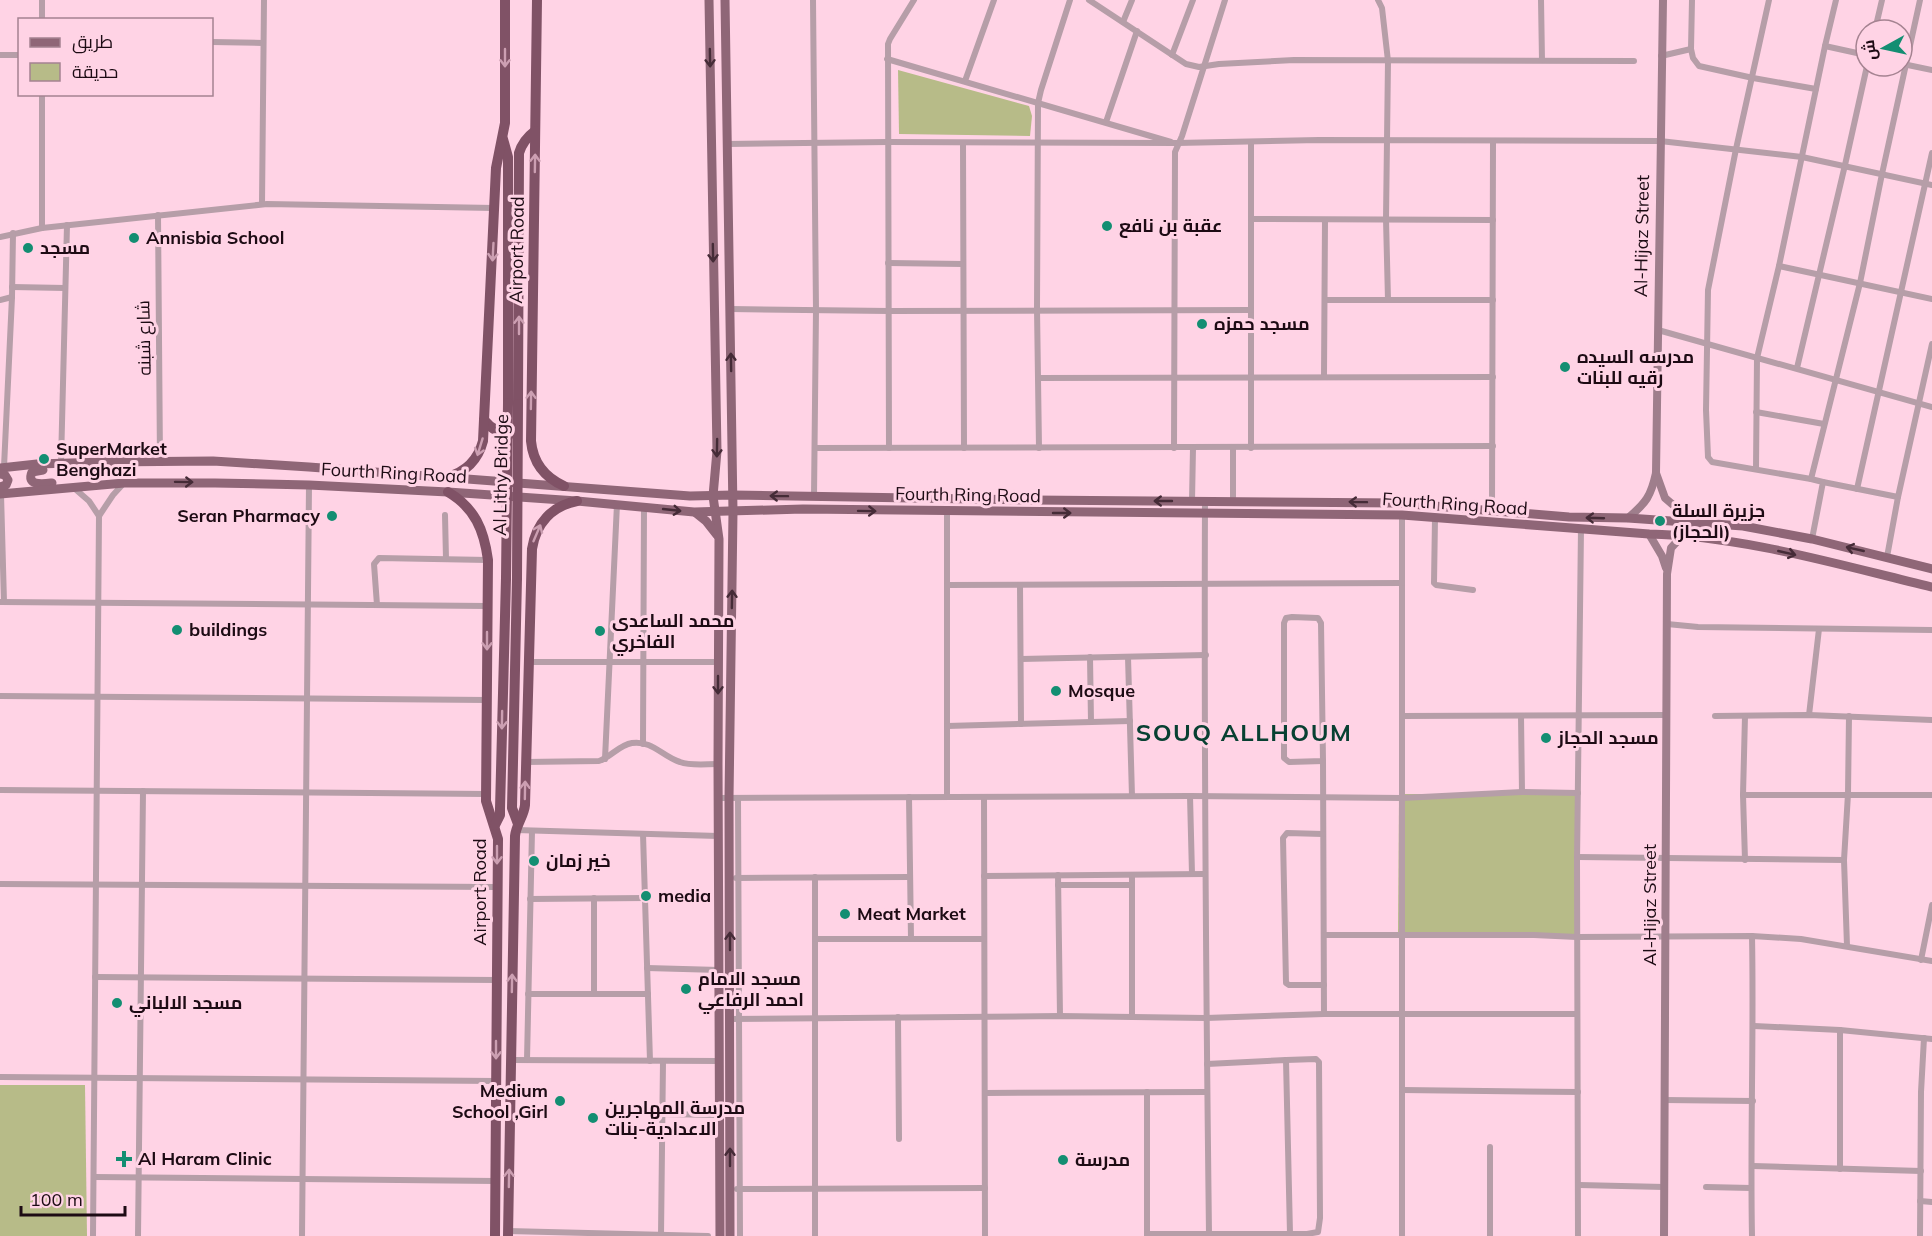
<svg xmlns="http://www.w3.org/2000/svg" width="1932" height="1236" viewBox="0 0 1932 1236" font-family="Mulish,Cairo,sans-serif">
	<rect width="100%" height="100%" fill="#ffd3e5"/>
	<g fill="#b7bb88">
		<path d="M 898,70 L 1029,106 L 1032,116 L 1030,136 L 899,134 Z"/>
		<path d="M 1399,794 L 1577,794 L 1575,935 L 1398,934 Z"/>
		<path d="M 0,1085 L 85,1085 L 87,1236 L 0,1236 Z"/>
	</g>
	<g fill="none" stroke-linecap="round" stroke-linejoin="round">
		<g stroke="#b69ea8" stroke-width="6">
			<path d="M 813,0 L 816,310 L 814,496"/>
			<path d="M 1089,0 L 1186,64 L 1199,67 L 1219,64 L 1294,60 L 1634,61"/>
			<path d="M 1378,0 L 1382,8 L 1388,61 L 1386,219 L 1388,300"/>
			<path d="M 1541,0 L 1542,60"/>
			<path d="M 1692,0 L 1691,49 L 1693,58 L 1699,66 L 1753,78 L 1816,89"/>
			<path d="M 1769,0 L 1736,149 L 1708,290 L 1706,410 L 1708,457 L 1712,462 L 1811,479"/>
			<path d="M 42,20 L 42,0"/>
			<path d="M 1123,22 L 1132,0"/>
			<path d="M 1875,30 L 1882,0"/>
			<path d="M 212,42 L 263,43"/>
			<path d="M 1825,46 L 1866,55"/>
			<path d="M 0,55 L 20,55"/>
			<path d="M 1172,55 L 1193,0"/>
			<path d="M 1661,56 L 1691,49"/>
			<path d="M 887,59 L 1171,142"/>
			<path d="M 1903,64 L 1932,70"/>
			<path d="M 965,81 L 994,0"/>
			<path d="M 42,94 L 42,228"/>
			<path d="M 1106,122 L 1137,31"/>
			<path d="M 1251,143 L 1251,448"/>
			<path d="M 727,144 L 888,142 L 1177,143 L 1319,140 L 1660,141 L 1802,157 L 1932,185"/>
			<path d="M 963,144 L 964,448"/>
			<path d="M 262,204 L 264,0"/>
			<path d="M 158,215 L 160,461"/>
			<path d="M 1251,219 L 1493,220"/>
			<path d="M 0,237 L 42,228 L 267,204 L 494,208"/>
			<path d="M 888,263 L 963,264"/>
			<path d="M 1779,266 L 1932,299"/>
			<path d="M 12,287 L 65,288"/>
			<path d="M 0,300 L 12,297"/>
			<path d="M 1325,300 L 1493,300"/>
			<path d="M 730,309 L 889,311 L 1251,310"/>
			<path d="M 1658,330 L 1932,407"/>
			<path d="M 1797,368 L 1845,165 L 1867,66"/>
			<path d="M 1324,376 L 1325,220"/>
			<path d="M 1038,378 L 1493,377"/>
			<path d="M 1756,412 L 1824,424"/>
			<path d="M 815,448 L 1493,446"/>
			<path d="M 889,448 L 888,44 L 890,39 L 914,0"/>
			<path d="M 1039,448 L 1037,309 L 1038,103 L 1041,90 L 1070,0"/>
			<path d="M 1174,448 L 1175,152 L 1182,136 L 1225,0"/>
			<path d="M 1233,448 L 1233,502"/>
			<path d="M 61,463 L 67,225"/>
			<path d="M 4,467 L 12,297 L 13,233"/>
			<path d="M 1756,469 L 1757,358 L 1779,266 L 1825,46 L 1836,0"/>
			<path d="M 1823,482 L 1898,497"/>
			<path d="M 74,488 L 89,501 L 99,516"/>
			<path d="M 1857,489 L 1932,153"/>
			<path d="M 1,494 L 4,602"/>
			<path d="M 1192,501 L 1193,448"/>
			<path d="M 1205,502 C 1204,746 1206,990 1209,1234"/>
			<path d="M 1492,510 L 1493,142"/>
			<path d="M 947,512 L 947,797"/>
			<path d="M 445,515 L 446,559"/>
			<path d="M 1402,515 L 1402,1236"/>
			<path d="M 1435,518 L 1434,583 L 1436,585 L 1473,590"/>
			<path d="M 1812,539 L 1823,482 L 1811,479 L 1860,283 L 1882,174 L 1920,0"/>
			<path d="M 1887,557 L 1898,497 L 1932,344"/>
			<path d="M 947,585 L 1402,583"/>
			<path d="M 1020,585 L 1021,724"/>
			<path d="M 0,602 L 487,606"/>
			<path d="M 377,605 L 374,564 L 379,558 L 488,560"/>
			<path d="M 1292,617 L 1318,618 L 1321,623 L 1323,761 L 1289,762 L 1284,758 L 1284,623 L 1286,618 Z"/>
			<path d="M 1667,624 L 1698,627 L 1932,630"/>
			<path d="M 1090,657 L 1091,722"/>
			<path d="M 1128,657 L 1132,796"/>
			<path d="M 1021,659 L 1206,655"/>
			<path d="M 528,662 L 718,662"/>
			<path d="M 0,696 L 487,700"/>
			<path d="M 1809,715 L 1819,629"/>
			<path d="M 1402,716 L 1667,715"/>
			<path d="M 1521,716 L 1522,792"/>
			<path d="M 1715,716 L 1809,715 L 1932,720"/>
			<path d="M 1745,716 L 1743,795 L 1745,860"/>
			<path d="M 947,726 L 1130,721"/>
			<path d="M 643,744 L 644,507"/>
			<path d="M 605,759 L 617,504"/>
			<path d="M 1323,761 L 1324,1014"/>
			<path d="M 526,762 L 599,761 C 611,757 619,745 632,743 C 652,740 663,757 680,762 C 691,766 705,764 718,764"/>
			<path d="M 0,790 L 486,794"/>
			<path d="M 1743,795 L 1932,795"/>
			<path d="M 1190,796 L 1192,874"/>
			<path d="M 909,797 L 911,939"/>
			<path d="M 984,797 L 985,1236"/>
			<path d="M 718,798 L 1190,796 L 1402,798 L 1522,792 L 1578,793"/>
			<path d="M 738,798 L 740,1236"/>
			<path d="M 516,830 L 718,836"/>
			<path d="M 643,834 L 650,1061"/>
			<path d="M 1323,834 L 1287,833 L 1283,838 L 1286,983 L 1289,985 L 1324,985"/>
			<path d="M 1577,857 L 1844,860"/>
			<path d="M 1058,875 L 1060,1016"/>
			<path d="M 1132,875 L 1132,1017"/>
			<path d="M 984,876 L 1204,874"/>
			<path d="M 815,877 L 815,1236"/>
			<path d="M 736,878 L 910,877"/>
			<path d="M 0,884 L 497,887"/>
			<path d="M 1058,885 L 1131,885"/>
			<path d="M 594,898 L 594,994"/>
			<path d="M 530,899 L 645,898"/>
			<path d="M 1324,935 L 1534,935 L 1577,937 L 1752,936 L 1801,939 L 1932,961"/>
			<path d="M 1752,936 C 1754,1036 1750,1136 1752,1236"/>
			<path d="M 815,939 L 984,939"/>
			<path d="M 1847,946 L 1844,860 L 1848,794 L 1849,716"/>
			<path d="M 1921,960 L 1932,905"/>
			<path d="M 647,968 L 719,970"/>
			<path d="M 95,977 L 497,980"/>
			<path d="M 528,994 L 648,994"/>
			<path d="M 898,1017 L 899,1139"/>
			<path d="M 730,1019 L 1060,1016 L 1206,1018 L 1324,1014 L 1577,1014"/>
			<path d="M 1754,1026 L 1840,1030 L 1932,1039"/>
			<path d="M 511,1060 L 719,1061"/>
			<path d="M 527,1060 L 532,831"/>
			<path d="M 1207,1064 L 1286,1060 L 1290,1234"/>
			<path d="M 0,1077 L 496,1081"/>
			<path d="M 1402,1090 L 1578,1092"/>
			<path d="M 1147,1092 L 1147,1236"/>
			<path d="M 985,1093 L 1207,1092"/>
			<path d="M 1665,1100 L 1753,1101"/>
			<path d="M 662,1114 L 719,1115"/>
			<path d="M 1490,1147 L 1490,1236"/>
			<path d="M 1753,1166 L 1921,1171"/>
			<path d="M 1840,1169 L 1840,1030"/>
			<path d="M 94,1177 L 495,1181"/>
			<path d="M 1579,1185 L 1664,1187"/>
			<path d="M 1706,1187 L 1751,1188"/>
			<path d="M 737,1189 L 985,1188"/>
			<path d="M 1920,1201 L 1932,1202"/>
			<path d="M 508,1231 L 708,1236"/>
			<path d="M 1147,1234 L 1307,1234 L 1318,1232 L 1320,1218 L 1319,1062 L 1316,1059 L 1286,1060"/>
			<path d="M 661,1235 L 663,1061"/>
			<path d="M 93,1236 L 99,516 L 113,495 L 124,483"/>
			<path d="M 138,1236 L 143,791"/>
			<path d="M 302,1236 L 309,485"/>
			<path d="M 1578,1236 L 1577,861 L 1581,528"/>
			<path d="M 1920,1236 L 1921,1092 L 1924,1038"/>
		</g>
		<g stroke="#9f7e8c" stroke-width="8">
			<path d="M 1656,473 L 1665,498 L 1679,510 L 1699,522"/>
			<path d="M 1628,518 C 1646,503 1651,496 1656,473 L 1663,0"/>
			<path d="M 1649,534 L 1662,556 L 1666,568"/>
			<path d="M 1664,1236 L 1667,574 L 1671,548 L 1683,535"/>
		</g>
		<g stroke="#8f6677" stroke-width="9">
			<path d="M 709,0 L 717,451 L 713,496 L 719,539 L 718,764 L 720,1236"/>
			<path d="M 725,0 L 733,512 L 729,798 L 730,1236"/>
			<path d="M 0,468 L 37,464 L 105,462 L 213,461 L 309,467 L 690,496 L 733,495 L 1032,500 L 1398,503 L 1569,517 L 1628,518 L 1743,526 L 1812,539 L 1932,569"/>
			<path d="M 60,469 L 91,469 L 106,465"/>
			<path d="M 43,470 L 32,472 C 26,486 42,484 52,483"/>
			<path d="M 0,474 L 5,475 L 8,480 L 6,485 L 0,487"/>
			<path d="M 0,494 L 124,483 L 215,483 L 309,485 L 448,492 L 577,501 L 694,512 L 803,509 L 1402,515 L 1649,534 C 1744,536 1839,565 1932,587"/>
			<path d="M 696,513 L 706,521 L 717,535"/>
		</g>
		<g stroke="#805266" stroke-width="10">
			<path d="M 537,0 L 531,441 C 533,463 544,477 564,486"/>
			<path d="M 503,139 L 508,157 L 508,403"/>
			<path d="M 518,404 L 519,153 C 522,143 527,137 535,131"/>
			<path d="M 484,420 C 493,431 503,435 516,433"/>
			<path d="M 447,477 C 466,472 478,460 483,441 L 496,168 L 505,123 L 505,0"/>
			<path d="M 448,492 C 475,508 484,530 488,560 L 486,801 L 498,839 L 495,1236"/>
			<path d="M 517,578 L 512,808 L 518,824"/>
			<path d="M 495,825 L 500,815 L 500,809 L 506,578"/>
			<path d="M 508,1236 L 515,836 C 516,825 524,816 525,805 L 532,549 C 536,523 552,506 577,501"/>
		</g>
		<g stroke="#805266" stroke-width="10">
			<path d="M 506,578 L 508,403"/>
			<path d="M 517,578 L 518,404"/>
		</g>
	</g>
	<defs><path id="oneway-shaft" d="M-6 0H5M1.5-3L5.5 0L1.5 3" fill="none" stroke-width="1.6" stroke-linecap="round" stroke-linejoin="round" transform="scale(1.5)"/></defs>
	<g stroke="#cc9fb2">
		<use href="#oneway-shaft" transform="translate(505 58) rotate(90)"/>
		<use href="#oneway-shaft" transform="translate(535 163) rotate(-89)"/>
		<use href="#oneway-shaft" transform="translate(493 252) rotate(93)"/>
		<use href="#oneway-shaft" transform="translate(519 325) rotate(-90)"/>
		<use href="#oneway-shaft" transform="translate(531 400) rotate(-89)"/>
		<use href="#oneway-shaft" transform="translate(480 447) rotate(107)"/>
		<use href="#oneway-shaft" transform="translate(537 533) rotate(-67)"/>
		<use href="#oneway-shaft" transform="translate(487 641) rotate(90)"/>
		<use href="#oneway-shaft" transform="translate(502 720) rotate(91)"/>
		<use href="#oneway-shaft" transform="translate(525 790) rotate(-89)"/>
		<use href="#oneway-shaft" transform="translate(497 855) rotate(90)"/>
		<use href="#oneway-shaft" transform="translate(512 983) rotate(-89)"/>
		<use href="#oneway-shaft" transform="translate(496 1050) rotate(90)"/>
		<use href="#oneway-shaft" transform="translate(509 1178) rotate(-89)"/>
	</g>
	<g stroke="#452b37">
		<use href="#oneway-shaft" transform="translate(710 58) rotate(89)"/>
		<use href="#oneway-shaft" transform="translate(713 253) rotate(89)"/>
		<use href="#oneway-shaft" transform="translate(731 362) rotate(-91)"/>
		<use href="#oneway-shaft" transform="translate(717 448) rotate(91)"/>
		<use href="#oneway-shaft" transform="translate(184 482) rotate(1)"/>
		<use href="#oneway-shaft" transform="translate(779 496) rotate(-179)"/>
		<use href="#oneway-shaft" transform="translate(1163 501) rotate(-180)"/>
		<use href="#oneway-shaft" transform="translate(1358 502) rotate(-179)"/>
		<use href="#oneway-shaft" transform="translate(672 510) rotate(6)"/>
		<use href="#oneway-shaft" transform="translate(867 511) rotate(1)"/>
		<use href="#oneway-shaft" transform="translate(1062 513)"/>
		<use href="#oneway-shaft" transform="translate(1595 518) rotate(-178)"/>
		<use href="#oneway-shaft" transform="translate(1855 549) rotate(-167)"/>
		<use href="#oneway-shaft" transform="translate(1787 553) rotate(13)"/>
		<use href="#oneway-shaft" transform="translate(732 599) rotate(-89)"/>
		<use href="#oneway-shaft" transform="translate(718 685) rotate(90)"/>
		<use href="#oneway-shaft" transform="translate(730 941) rotate(-90)"/>
		<use href="#oneway-shaft" transform="translate(730 1157) rotate(-90)"/>
	</g>
	<g fill="#138e72" stroke="#ffd3e5" stroke-width="2">
		<circle cx="1107" cy="226" r="6"/>
		<circle cx="134" cy="238" r="6"/>
		<circle cx="28" cy="248" r="6"/>
		<circle cx="1202" cy="324" r="6"/>
		<circle cx="1565" cy="367" r="6"/>
		<circle cx="44" cy="459" r="6"/>
		<circle cx="332" cy="516" r="6"/>
		<circle cx="1660" cy="521" r="6"/>
		<circle cx="177" cy="630" r="6"/>
		<circle cx="600" cy="631" r="6"/>
		<circle cx="1056" cy="691" r="6"/>
		<circle cx="1546" cy="738" r="6"/>
		<circle cx="534" cy="861" r="6"/>
		<circle cx="646" cy="896" r="6"/>
		<circle cx="845" cy="914" r="6"/>
		<circle cx="686" cy="989" r="6"/>
		<circle cx="117" cy="1003" r="6"/>
		<circle cx="560" cy="1101" r="6"/>
		<circle cx="593" cy="1118" r="6"/>
		<path d="M121 1150h6v6h6v6h-6v6h-6v-6h-6v-6h6z"/>
		<circle cx="1063" cy="1160" r="6"/>
	</g>
	<g text-anchor="middle" stroke-width="6" stroke-linejoin="round" paint-order="stroke">
		<g font-size="18" font-weight="bold" fill="#1d0b14" stroke="#ffd3e5" text-anchor="start">
			<text x="1119" y="232">عقبة بن نافع</text>
			<text x="146" y="244">Annisbia School</text>
			<text x="40" y="254">مسجد</text>
			<text x="1214" y="330">مسجد حمزه</text>
			<text x="1577" y="363">مدرسه السيده<tspan x="1577" dy="21">رقيه للبنات</tspan></text>
			<text x="56" y="455">SuperMarket<tspan x="56" dy="21">Benghazi</tspan></text>
			<text x="1672" y="517">جزيرة السلة<tspan x="1672" dy="21">(الحجاز)</tspan></text>
			<text x="320" y="522" text-anchor="end">Seran Pharmacy</text>
			<text x="612" y="627">محمد الساعدى<tspan x="612" dy="21">الفاخري</tspan></text>
			<text x="189" y="636">buildings</text>
			<text x="1068" y="697">Mosque</text>
			<text x="1558" y="744">مسجد الحجاز</text>
			<text x="546" y="867">خير زمان</text>
			<text x="658" y="902">media</text>
			<text x="857" y="920">Meat Market</text>
			<text x="698" y="985">مسجد الامام<tspan x="698" dy="21">احمد الرفاعي</tspan></text>
			<text x="129" y="1009">مسجد الالباني</text>
			<text x="548" y="1097" text-anchor="end">Medium<tspan x="548" dy="21">School ,Girl</tspan></text>
			<text x="605" y="1114">مدرسة المهاجرين<tspan x="605" dy="21">الاعدادية-بنات</tspan></text>
			<text x="138" y="1165">Al Haram Clinic</text>
			<text x="1075" y="1166">مدرسة</text>
		</g>
		<g font-size="18" fill="#1d0b14" stroke="#ffd3e5">
			<text transform="translate(1642 236) rotate(-89)" y="6">Al-Hijaz Street</text>
			<text transform="translate(517 250) rotate(-89)" y="6">Airport Road</text>
			<text transform="translate(144 338) rotate(-91)" y="6">شارع شبنه</text>
			<text transform="translate(394 473) rotate(3)" y="6">Fourth Ring Road</text>
			<text transform="translate(501 475) rotate(-89)" y="6">Al Lithy Bridge</text>
			<text transform="translate(968 495) rotate(1)" y="6">Fourth Ring Road</text>
			<text transform="translate(1455 504) rotate(4)" y="6">Fourth Ring Road</text>
			<text transform="translate(480 892) rotate(-90)" y="6">Airport Road</text>
			<text transform="translate(1650 905) rotate(-90)" y="6">Al-Hijaz Street</text>
		</g>
		<g font-size="24" font-weight="bold" letter-spacing="1.5" fill="#084032" stroke="#ffd3e5">
			<text x="1244" y="741">SOUQ ALLHOUM</text>
		</g>
	</g>
	<rect x="18" y="18" width="195" height="78" fill="#ffd3e5" stroke="#a58391" stroke-width="1.5"/>
	<rect x="30" y="38" width="30" height="9" fill="#8f6677" stroke="#a58391" stroke-width="1.5"/>
	<text x="72" y="48" font-size="18" fill="#1d0b14">طريق</text>
	<rect x="30" y="63" width="30" height="18" fill="#b7bb88" stroke="#a58391" stroke-width="1.5"/>
	<text x="72" y="78" font-size="18" fill="#1d0b14">حديقة</text>
	<g transform="translate(1884 48) rotate(262)"><circle r="28" fill="#ffd3e5" stroke="#a58391" stroke-width="1.5"/>
	<path d="M0-4.5L10 22L0 15L-10 22Z" fill="#138e72"/>
	<text y="-9" font-size="16" font-weight="bold" text-anchor="middle" fill="#1d0b14">ش</text>
	</g>
	<path d="M21 1206v9h104v-9" fill="none" stroke="#1d0b14" stroke-width="3"/>
	<text x="30" y="1206" font-size="18" fill="#1d0b14" stroke="#ffd3e5" stroke-width="4.5" paint-order="stroke">100 m</text>
</svg>
